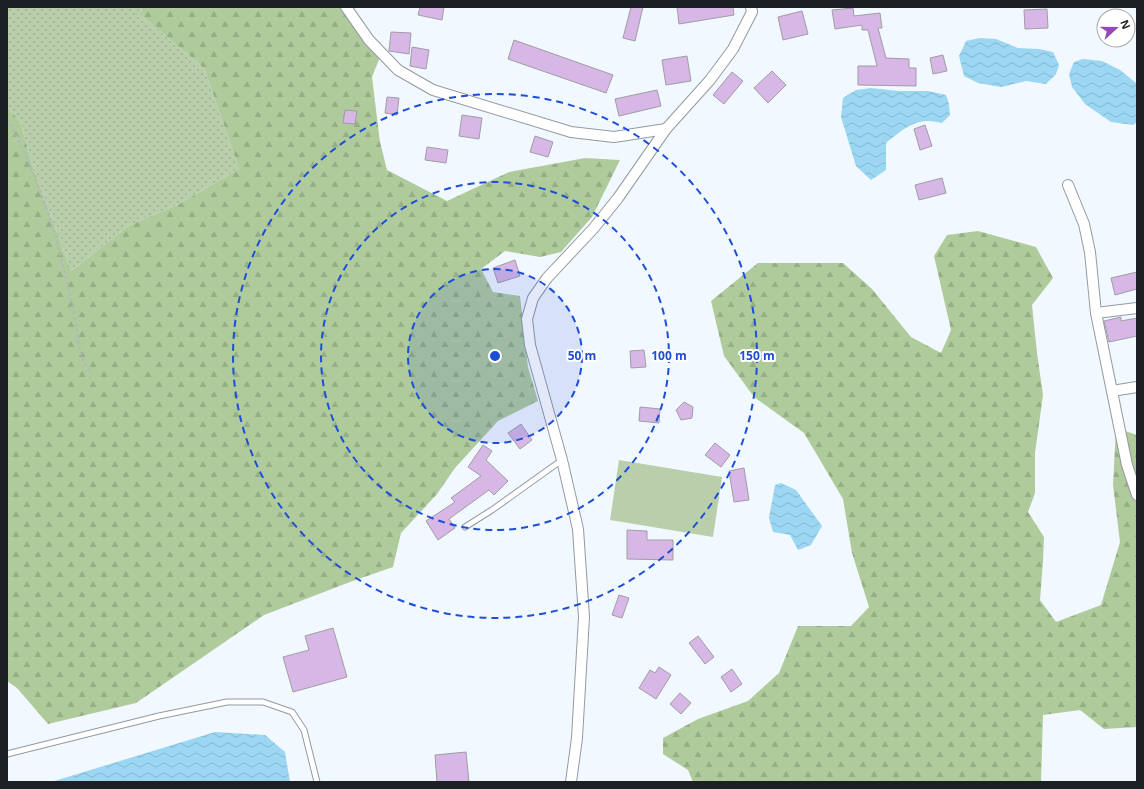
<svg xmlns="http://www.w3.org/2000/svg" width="1144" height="789" viewBox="0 0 1144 789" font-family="'Open Sans',sans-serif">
	<defs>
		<pattern id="grass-dots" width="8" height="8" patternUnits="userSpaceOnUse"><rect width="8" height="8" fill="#b9ceab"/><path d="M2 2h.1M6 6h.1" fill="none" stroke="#9fb193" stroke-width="1.8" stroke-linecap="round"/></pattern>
		<pattern id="forest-firs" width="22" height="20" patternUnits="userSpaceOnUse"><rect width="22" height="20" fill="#afcb9c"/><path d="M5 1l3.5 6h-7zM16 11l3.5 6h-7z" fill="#96ae86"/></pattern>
		<pattern id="water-waves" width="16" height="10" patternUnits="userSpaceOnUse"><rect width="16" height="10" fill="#9bd7f2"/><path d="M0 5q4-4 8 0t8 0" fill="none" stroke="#85b8cf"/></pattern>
	</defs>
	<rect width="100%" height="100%" fill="#f1f8ff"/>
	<path fill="url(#grass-dots)" d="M 7,7 L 141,7 L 143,17 L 204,68 L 239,169 L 177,205 L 130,225 L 71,271 L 34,170 L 20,121 L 7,107 Z"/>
	<g fill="url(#forest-firs)">
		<path d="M 141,7 L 351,7 L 361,22 L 383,49 L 372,77 L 380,142 L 387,170 L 447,201 L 509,172 L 585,158 L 620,160 L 592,217 L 561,252 L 540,257 L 505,251 L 481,269 L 493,292 L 520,296 L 528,367 L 538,401 L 498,421 L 455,468 L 437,494 L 401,533 L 393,567 L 350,582 L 264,615 L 136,703 L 48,724 L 17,688 L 7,681 L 7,107 L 20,121 L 34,170 L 71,271 L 130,225 L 177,205 L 239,169 L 204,68 L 143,17 Z"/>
		<path d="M 978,231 L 1036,247 L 1053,278 L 1032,305 L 1037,353 L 1043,395 L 1035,453 L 1035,493 L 1028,512 L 1044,537 L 1043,561 L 1040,600 L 1056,622 L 1101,605 L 1120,542 L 1113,485 L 1116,428 L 1137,435 L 1137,727 L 1104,729 L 1080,710 L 1043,715 L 1041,782 L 693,782 L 688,770 L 663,754 L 663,738 L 698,719 L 748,701 L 779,673 L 798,626 L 851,626 L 869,607 L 852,553 L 843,499 L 804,433 L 754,397 L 724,356 L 711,301 L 758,263 L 843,263 L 872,289 L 911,337 L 941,353 L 951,330 L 934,256 L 947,235 Z"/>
	</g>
	<path fill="#b9ceab" d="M 619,460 L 722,477 L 713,537 L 610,520 Z"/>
	<g fill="url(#water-waves)">
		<path d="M 980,38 L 996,39 L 1018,48 L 1039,49 L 1053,52 L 1059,65 L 1056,74 L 1046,84 L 1026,81 L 1001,87 L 978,83 L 964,76 L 959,56 L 966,41 Z"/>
		<path d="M 1083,59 L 1102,61 L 1120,70 L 1136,83 L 1137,85 L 1137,122 L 1133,125 L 1111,122 L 1085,104 L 1072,87 L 1069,74 L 1074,62 Z"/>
		<path d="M 871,88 L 899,91 L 928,91 L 946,95 L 949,104 L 950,115 L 942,123 C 937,122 933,121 929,121 C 913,120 898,133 886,143 L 886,170 L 871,180 L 856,166 L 841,117 L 843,98 L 856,90 Z"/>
		<path d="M 781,483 L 796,490 L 822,526 L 811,545 L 798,550 L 790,535 L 773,532 L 769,518 L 775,485 Z"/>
		<path d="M 215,732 L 265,735 L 285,752 L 290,782 L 51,782 Z"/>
	</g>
	<g fill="#d7b7e5" stroke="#a19ca4">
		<path d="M 420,7 L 444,7 L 442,20 L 418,15 Z"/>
		<path d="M 631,7 L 643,7 L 635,41 L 623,38 Z"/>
		<path d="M 677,7 L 733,7 L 734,15 L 679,24 Z"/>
		<path d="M 853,8 L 854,16 L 880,13 L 882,28 L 878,28 L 886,58 L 909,59 L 909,68 L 916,68 L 916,86 L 858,85 L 858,66 L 877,66 L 868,30 L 862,30 L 862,25 L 835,29 L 832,10 Z"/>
		<path d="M 1047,9 L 1048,28 L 1025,29 L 1024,10 Z"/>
		<path d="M 802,11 L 808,34 L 783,40 L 778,17 Z"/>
		<path d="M 391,32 L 411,33 L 409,54 L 389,51 Z"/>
		<path d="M 514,40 L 613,75 L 606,93 L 508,59 Z"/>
		<path d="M 412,47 L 429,50 L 426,69 L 410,66 Z"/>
		<path d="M 943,55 L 947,71 L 933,74 L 930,58 Z"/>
		<path d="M 687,56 L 691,81 L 666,85 L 662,60 Z"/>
		<path d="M 772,71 L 786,85 L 768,103 L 754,88 Z"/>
		<path d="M 732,72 L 743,81 L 724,104 L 713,95 Z"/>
		<path d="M 657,90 L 661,106 L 619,116 L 615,99 Z"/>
		<path d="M 387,97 L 399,98 L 397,115 L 385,113 Z"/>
		<path d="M 345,110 L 357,111 L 355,124 L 343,123 Z"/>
		<path d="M 462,115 L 482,118 L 479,139 L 459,136 Z"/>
		<path d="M 925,125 L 932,146 L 920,150 L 914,129 Z"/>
		<path d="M 535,136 L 553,142 L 548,157 L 530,152 Z"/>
		<path d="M 427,147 L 448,150 L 446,163 L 425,160 Z"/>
		<path d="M 942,178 L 946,193 L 919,200 L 915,185 Z"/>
		<path d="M 515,260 L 520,276 L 498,283 L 493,268 Z"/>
		<path d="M 1137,272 L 1137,289 L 1115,295 L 1111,278 Z"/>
		<path d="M 1121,317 L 1121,321 L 1137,318 L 1137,336 L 1109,342 L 1104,321 Z"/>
		<path d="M 644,350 L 646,367 L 631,368 L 630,351 Z"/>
		<path d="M 684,402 L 693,407 L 692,418 L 681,420 L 676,410 Z"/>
		<path d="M 640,407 L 660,409 L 659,423 L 639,421 Z"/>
		<path d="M 521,424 L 532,440 L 520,449 L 508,433 Z"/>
		<path d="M 715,443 L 730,455 L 721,467 L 705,455 Z"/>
		<path d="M 483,445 L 492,451 L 486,460 L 508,481 L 494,495 L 489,490 L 449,519 L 455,528 L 438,540 L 426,521 L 455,502 L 451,498 L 481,476 L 468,467 Z"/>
		<path d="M 744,468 L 749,500 L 734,502 L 729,471 Z"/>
		<path d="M 627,530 L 647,531 L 647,540 L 673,540 L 673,560 L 627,559 Z"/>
		<path d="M 619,595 L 629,598 L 622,618 L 612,615 Z"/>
		<path d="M 333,628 L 347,677 L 293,692 L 283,657 L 309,650 L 305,636 Z"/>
		<path d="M 698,636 L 714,657 L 705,664 L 689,643 Z"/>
		<path d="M 659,667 L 671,675 L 656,699 L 639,688 L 650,670 L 655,673 Z"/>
		<path d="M 732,669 L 742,684 L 731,692 L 721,677 Z"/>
		<path d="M 680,693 L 691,703 L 681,714 L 670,704 Z"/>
		<path d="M 466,752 L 469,782 L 437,782 L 435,755 Z"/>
	</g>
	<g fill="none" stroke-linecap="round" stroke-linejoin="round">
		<defs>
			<g id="service">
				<path d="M 465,527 L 492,510 L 562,460"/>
				<path d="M 7,754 L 159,716 L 227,702 L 263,702 L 292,712 L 304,730 L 317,782"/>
			</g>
			<g id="minor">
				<path d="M 346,7 L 369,40 L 398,70 L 433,90 L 571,132 L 614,137 L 666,129"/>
				<path d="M 1068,185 L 1084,224 L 1090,252 L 1096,313 L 1127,465 L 1137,495"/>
				<path d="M 1096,313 L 1137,308"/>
				<path d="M 1112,391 L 1137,387"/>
				<path d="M 571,782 L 577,738 L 584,617 L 578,529 L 562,460 L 530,345 L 527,319 L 533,298 L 547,278 L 593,229 L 618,198 L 666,129 L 710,80 L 733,49 L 752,12 L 751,7"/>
			</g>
		</defs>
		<use href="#service" stroke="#939aa0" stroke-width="7"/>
		<use href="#minor" stroke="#939aa0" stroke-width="12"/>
		<path stroke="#b1b7bc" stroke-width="2" stroke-dasharray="3 3" stroke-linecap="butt" d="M 7,119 C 32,162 52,218 63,267 C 68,285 72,304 76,323 C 78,336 78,350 84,362 C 86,366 90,370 93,374"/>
		<use href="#service" stroke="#fff" stroke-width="5"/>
		<use href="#minor" stroke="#fff" stroke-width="10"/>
	</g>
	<circle cx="495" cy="356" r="87" fill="#1d4ed8" fill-opacity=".12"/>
	<g fill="none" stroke="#1d4ed8" stroke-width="2" stroke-dasharray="7 5">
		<circle cx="495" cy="356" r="87"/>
		<circle cx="495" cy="356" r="174"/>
		<circle cx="495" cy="356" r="262"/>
	</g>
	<circle cx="495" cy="356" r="6" fill="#1d4ed8" stroke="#fff" stroke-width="2"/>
	<g font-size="12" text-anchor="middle" font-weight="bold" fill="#1d4ed8" stroke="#fff" stroke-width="4" stroke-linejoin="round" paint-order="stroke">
		<text x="582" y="360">50 m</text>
		<text x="669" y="360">100 m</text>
		<text x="757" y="360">150 m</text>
	</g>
	<rect width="1144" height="789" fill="none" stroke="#1d2022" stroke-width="16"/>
	<g transform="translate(1116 28) rotate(69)"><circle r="19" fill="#ffffff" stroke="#a5a6a7"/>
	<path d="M0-3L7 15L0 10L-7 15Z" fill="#9448b9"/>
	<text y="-6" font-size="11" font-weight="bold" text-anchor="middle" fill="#1d2022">N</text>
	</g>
</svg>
